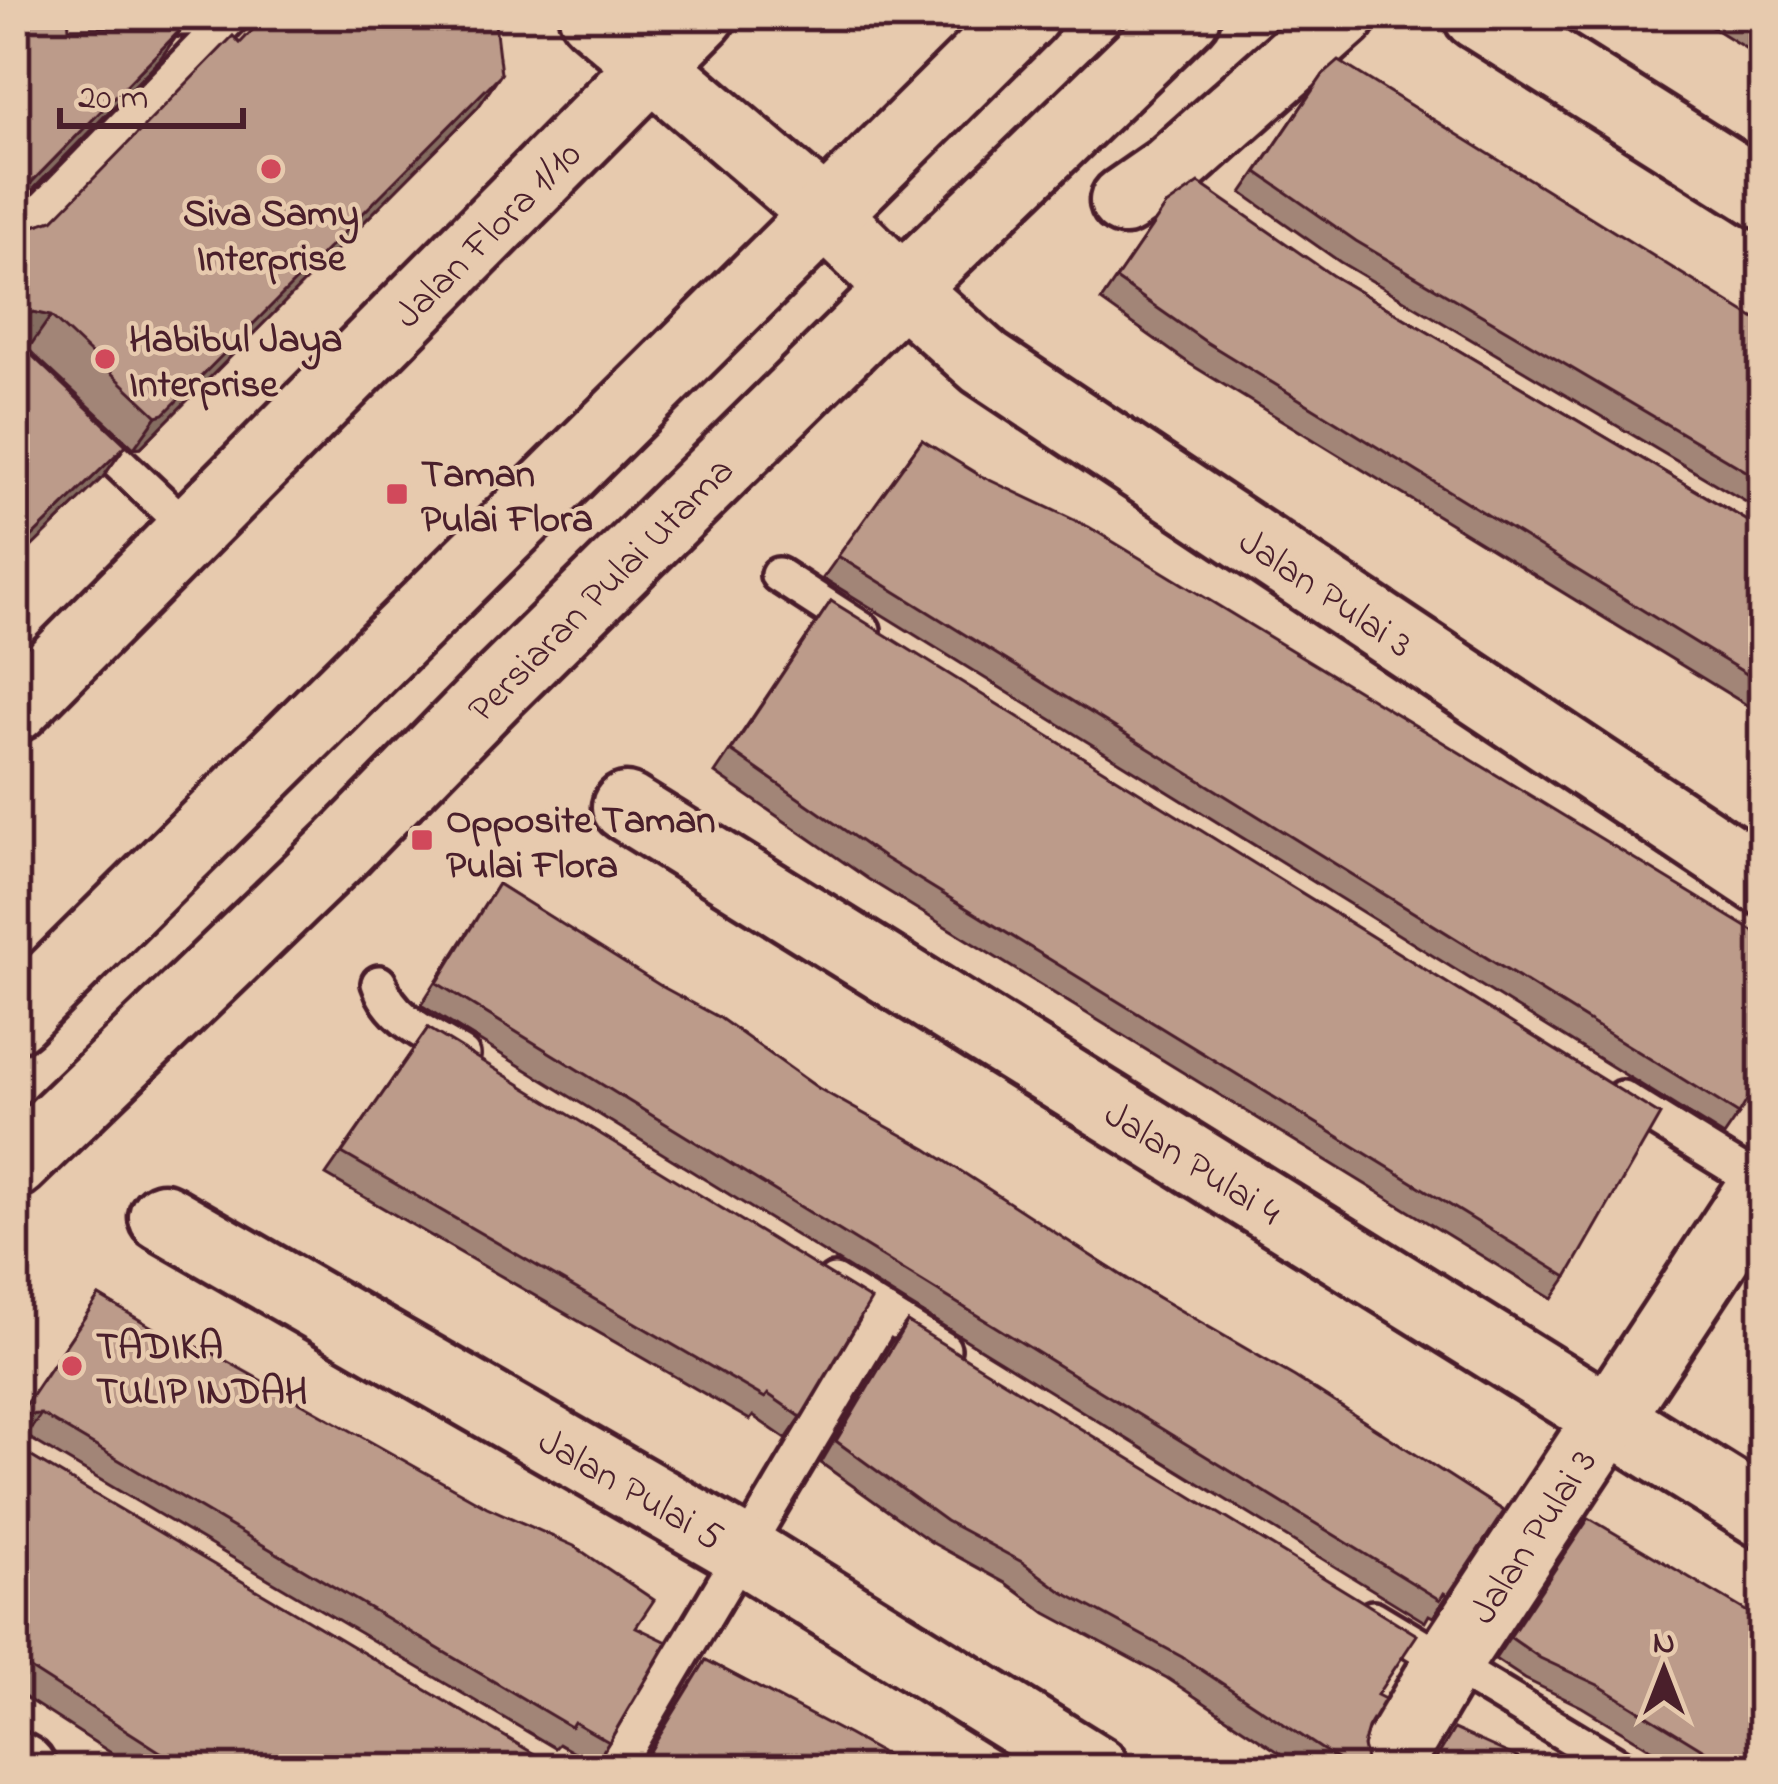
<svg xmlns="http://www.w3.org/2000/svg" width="1778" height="1784" viewBox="0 0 1778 1784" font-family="'Indie Flower',sans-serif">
	<rect width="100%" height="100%" fill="#e7caae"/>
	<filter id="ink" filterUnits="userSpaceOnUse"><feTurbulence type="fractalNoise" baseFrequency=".00833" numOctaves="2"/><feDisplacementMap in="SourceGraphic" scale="24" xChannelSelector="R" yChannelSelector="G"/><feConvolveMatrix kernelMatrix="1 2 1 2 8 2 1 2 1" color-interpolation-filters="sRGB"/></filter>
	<g filter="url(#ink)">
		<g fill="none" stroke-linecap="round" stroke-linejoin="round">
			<defs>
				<g id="lane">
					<path d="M 15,21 L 231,17"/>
					<path d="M 15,238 L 233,15"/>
					<path d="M 83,429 L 191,531"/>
					<path d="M 778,575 L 863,630"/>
					<path d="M 379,983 C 391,1020 429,1035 462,1055"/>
					<path d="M 1622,1098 L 1763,1185"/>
					<path d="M 834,1282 L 943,1349"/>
					<path d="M 1373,1618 L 1624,1769"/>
					<path d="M 614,1769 L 885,1313"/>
				</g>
				<g id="street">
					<path d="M 593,15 L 824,213"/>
					<path d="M 1477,15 L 1763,195"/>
					<path d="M 1124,201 L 1170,169 L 1343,15"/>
					<path d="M 902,289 L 985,363 L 1763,881"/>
					<path d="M 15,708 L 702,15"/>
					<path d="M 626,807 L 1763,1514"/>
					<path d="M 163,1217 L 742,1550 L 1095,1769"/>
					<path d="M 15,1765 L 22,1769"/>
					<path d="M 1385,1769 L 1447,1664 L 1763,1184"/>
				</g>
				<g id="secondary">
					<path d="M 824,213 L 902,289"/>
					<path d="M 15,1018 L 1026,15"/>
					<path d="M 15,1164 L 342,848 L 493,693 L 902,289 L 1186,15"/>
				</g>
			</defs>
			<use href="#lane" stroke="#4a1f2b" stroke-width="42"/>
			<use href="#street" stroke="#4a1f2b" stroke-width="75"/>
			<use href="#secondary" stroke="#4a1f2b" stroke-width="75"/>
			<use href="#lane" stroke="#e7caae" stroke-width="33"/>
			<use href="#street" stroke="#e7caae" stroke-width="66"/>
			<use href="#secondary" stroke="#e7caae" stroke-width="66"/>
		</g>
		<g fill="#a28577" stroke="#4a1f2b" stroke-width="3">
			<path d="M 15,15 L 69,28 L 183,27 L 160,59 L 18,205 L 18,212 L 34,226 L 53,220 L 240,43 L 501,74 L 478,107 L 141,447 L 134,448 L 28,349 L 24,348 L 126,445 L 103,477 L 15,563 Z"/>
			<path d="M 1692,15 L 1763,15 L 1763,59 Z"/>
			<path d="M 1323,75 L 1763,324 L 1763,512 L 1340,262 L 1242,193 Z"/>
			<path d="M 1166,206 L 1333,276 L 1763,530 L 1763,715 L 1190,364 L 1101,301 Z"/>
			<path d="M 922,440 L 1739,1114 L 1724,1136 L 823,578 Z"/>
			<path d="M 831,601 L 1567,1277 L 1552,1299 L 868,879 L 715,773 Z"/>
			<path d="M 498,884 L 818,1088 L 1504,1511 L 1433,1617 L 1429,1615 L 1425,1622 L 421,1005 Z"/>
			<path d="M 428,1028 L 801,1417 L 786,1439 L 753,1416 L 750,1420 L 326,1175 Z"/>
			<path d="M 99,1296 L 636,1627 L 609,1742 L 594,1764 L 559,1744 L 555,1748 L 26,1436 L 15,1436 L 15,1420 Z"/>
			<path d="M 907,1322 L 1377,1695 L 1363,1746 L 1367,1765 L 1371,1769 L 1304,1769 L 1167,1678 L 1046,1613 L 1007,1584 L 931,1542 L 821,1463 L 891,1343 Z"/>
			<path d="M 15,1445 L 20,1450 L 543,1769 L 136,1769 L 15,1691 Z"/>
			<path d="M 1574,1540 L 1763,1769 L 1684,1769 L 1582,1707 L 1525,1679 L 1495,1659 Z"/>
			<path d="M 706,1660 L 910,1769 L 637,1769 Z"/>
		</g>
		<g fill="#846c61" stroke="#4a1f2b" stroke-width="3">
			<path d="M 183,27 L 160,59 L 15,208 L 23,191 Z"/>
			<path d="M 501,74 L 478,107 L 141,447 L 134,448 L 157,416 Z"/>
			<path d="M 33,312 L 51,316 L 28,349 L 15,346 L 15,329 L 23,317 Z"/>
			<path d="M 126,445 L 103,477 L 15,563 L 15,553 Z"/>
			<path d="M 41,1414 L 26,1436 L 15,1436 L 15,1420 L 19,1415 Z"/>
		</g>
		<g fill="#bc9b8a" stroke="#4a1f2b" stroke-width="3">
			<path d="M 15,15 L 68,15 L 69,28 L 183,27 L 23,191 L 17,201 L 18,212 L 34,226 L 53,220 L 233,36 L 240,43 L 267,15 L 494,15 L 501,74 L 164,414 L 157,416 L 51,316 L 33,312 L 23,317 L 17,329 L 23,347 L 126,445 L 15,553 Z"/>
			<path d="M 1742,15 L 1763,15 L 1763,28 Z"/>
			<path d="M 1339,61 L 1763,324 L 1763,481 L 1356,241 L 1257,172 L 1323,75 Z"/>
			<path d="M 1199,183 L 1333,276 L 1763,530 L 1763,684 L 1206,342 L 1116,279 L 1166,206 Z"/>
			<path d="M 922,440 L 979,475 L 1089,527 L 1763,937 L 1763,1073 L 1739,1114 L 838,556 Z"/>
			<path d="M 831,601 L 1660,1115 L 1567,1277 L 883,857 L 731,751 Z"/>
			<path d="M 498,884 L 661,986 L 720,1018 L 818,1088 L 927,1149 L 1128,1280 L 1295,1377 L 1504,1511 L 1448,1595 L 1444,1593 L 1440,1600 L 437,983 Z"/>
			<path d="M 428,1028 L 871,1300 L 801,1417 L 768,1394 L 765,1398 L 342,1153 Z"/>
			<path d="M 99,1296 L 157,1330 L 214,1354 L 487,1507 L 574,1546 L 654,1600 L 636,1627 L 667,1642 L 609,1742 L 574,1722 L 571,1727 L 41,1414 L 19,1415 Z"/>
			<path d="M 907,1322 L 1417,1635 L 1377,1695 L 1385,1699 L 1368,1728 L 1363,1746 L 1367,1765 L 1371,1769 L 1352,1769 L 1182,1657 L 1061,1591 L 1022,1562 L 946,1521 L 836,1441 Z"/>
			<path d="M 15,1445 L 20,1450 L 548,1762 L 543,1769 L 187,1769 L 15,1659 Z"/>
			<path d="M 1589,1518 L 1763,1621 L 1763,1769 L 1735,1769 L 1598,1685 L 1540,1658 L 1510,1637 Z"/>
			<path d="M 706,1660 L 849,1735 L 910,1769 L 656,1769 L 644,1761 Z"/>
			<path d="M 1454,1729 L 1523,1760 L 1540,1769 L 1430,1769 Z"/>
		</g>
	</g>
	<g fill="#d1495b" stroke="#e7caae" stroke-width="4.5">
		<circle cx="271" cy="169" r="12"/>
		<circle cx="105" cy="359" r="12"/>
		<rect x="385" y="482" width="24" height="24" rx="6"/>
		<rect x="410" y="828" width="24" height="24" rx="6"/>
		<circle cx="72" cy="1366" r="12"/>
	</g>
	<g text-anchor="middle" stroke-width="9" stroke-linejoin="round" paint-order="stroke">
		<g font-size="39" font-weight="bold" fill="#4a1f2b" stroke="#e7caae" text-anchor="start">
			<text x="271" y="225" text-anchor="middle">Siva Samy<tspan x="271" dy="45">Interprise</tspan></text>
			<text x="129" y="351">Habibul Jaya<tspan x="129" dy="45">Interprise</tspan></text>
			<text x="421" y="486">Taman<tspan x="421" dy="45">Pulai Flora</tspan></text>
			<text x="446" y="832">Opposite Taman<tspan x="446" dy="45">Pulai Flora</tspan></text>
			<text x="96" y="1358">TADIKA<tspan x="96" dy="45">TULIP INDAH</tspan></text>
		</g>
		<g font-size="39" fill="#4a1f2b" stroke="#e7caae">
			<text transform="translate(486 233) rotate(-45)" y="14">Jalan Flora 1/10</text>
			<text transform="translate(599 588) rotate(-45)" y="14">Persiaran Pulai Utama</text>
			<text transform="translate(1327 591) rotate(34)" y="14">Jalan Pulai 3</text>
			<text transform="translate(1194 1161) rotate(32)" y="14">Jalan Pulai 4</text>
			<text transform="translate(632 1487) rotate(30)" y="14">Jalan Pulai 5</text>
			<text transform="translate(1531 1535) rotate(-57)" y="14">Jalan Pulai 3</text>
		</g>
	</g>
	<rect width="1778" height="1784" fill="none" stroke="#e7caae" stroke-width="60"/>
	<rect x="30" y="30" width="1718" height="1724" fill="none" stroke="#4a1f2b" stroke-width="4.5" filter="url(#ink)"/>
	<g transform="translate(1664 1670)" stroke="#e7caae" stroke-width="9" paint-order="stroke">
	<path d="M0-9L21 45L0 30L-21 45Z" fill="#4a1f2b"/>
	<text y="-18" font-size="33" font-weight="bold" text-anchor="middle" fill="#4a1f2b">N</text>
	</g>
	<path d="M60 108v18h183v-18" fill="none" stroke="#4a1f2b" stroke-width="6"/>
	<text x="78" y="108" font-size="36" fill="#4a1f2b" stroke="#e7caae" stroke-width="9" paint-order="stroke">20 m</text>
</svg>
